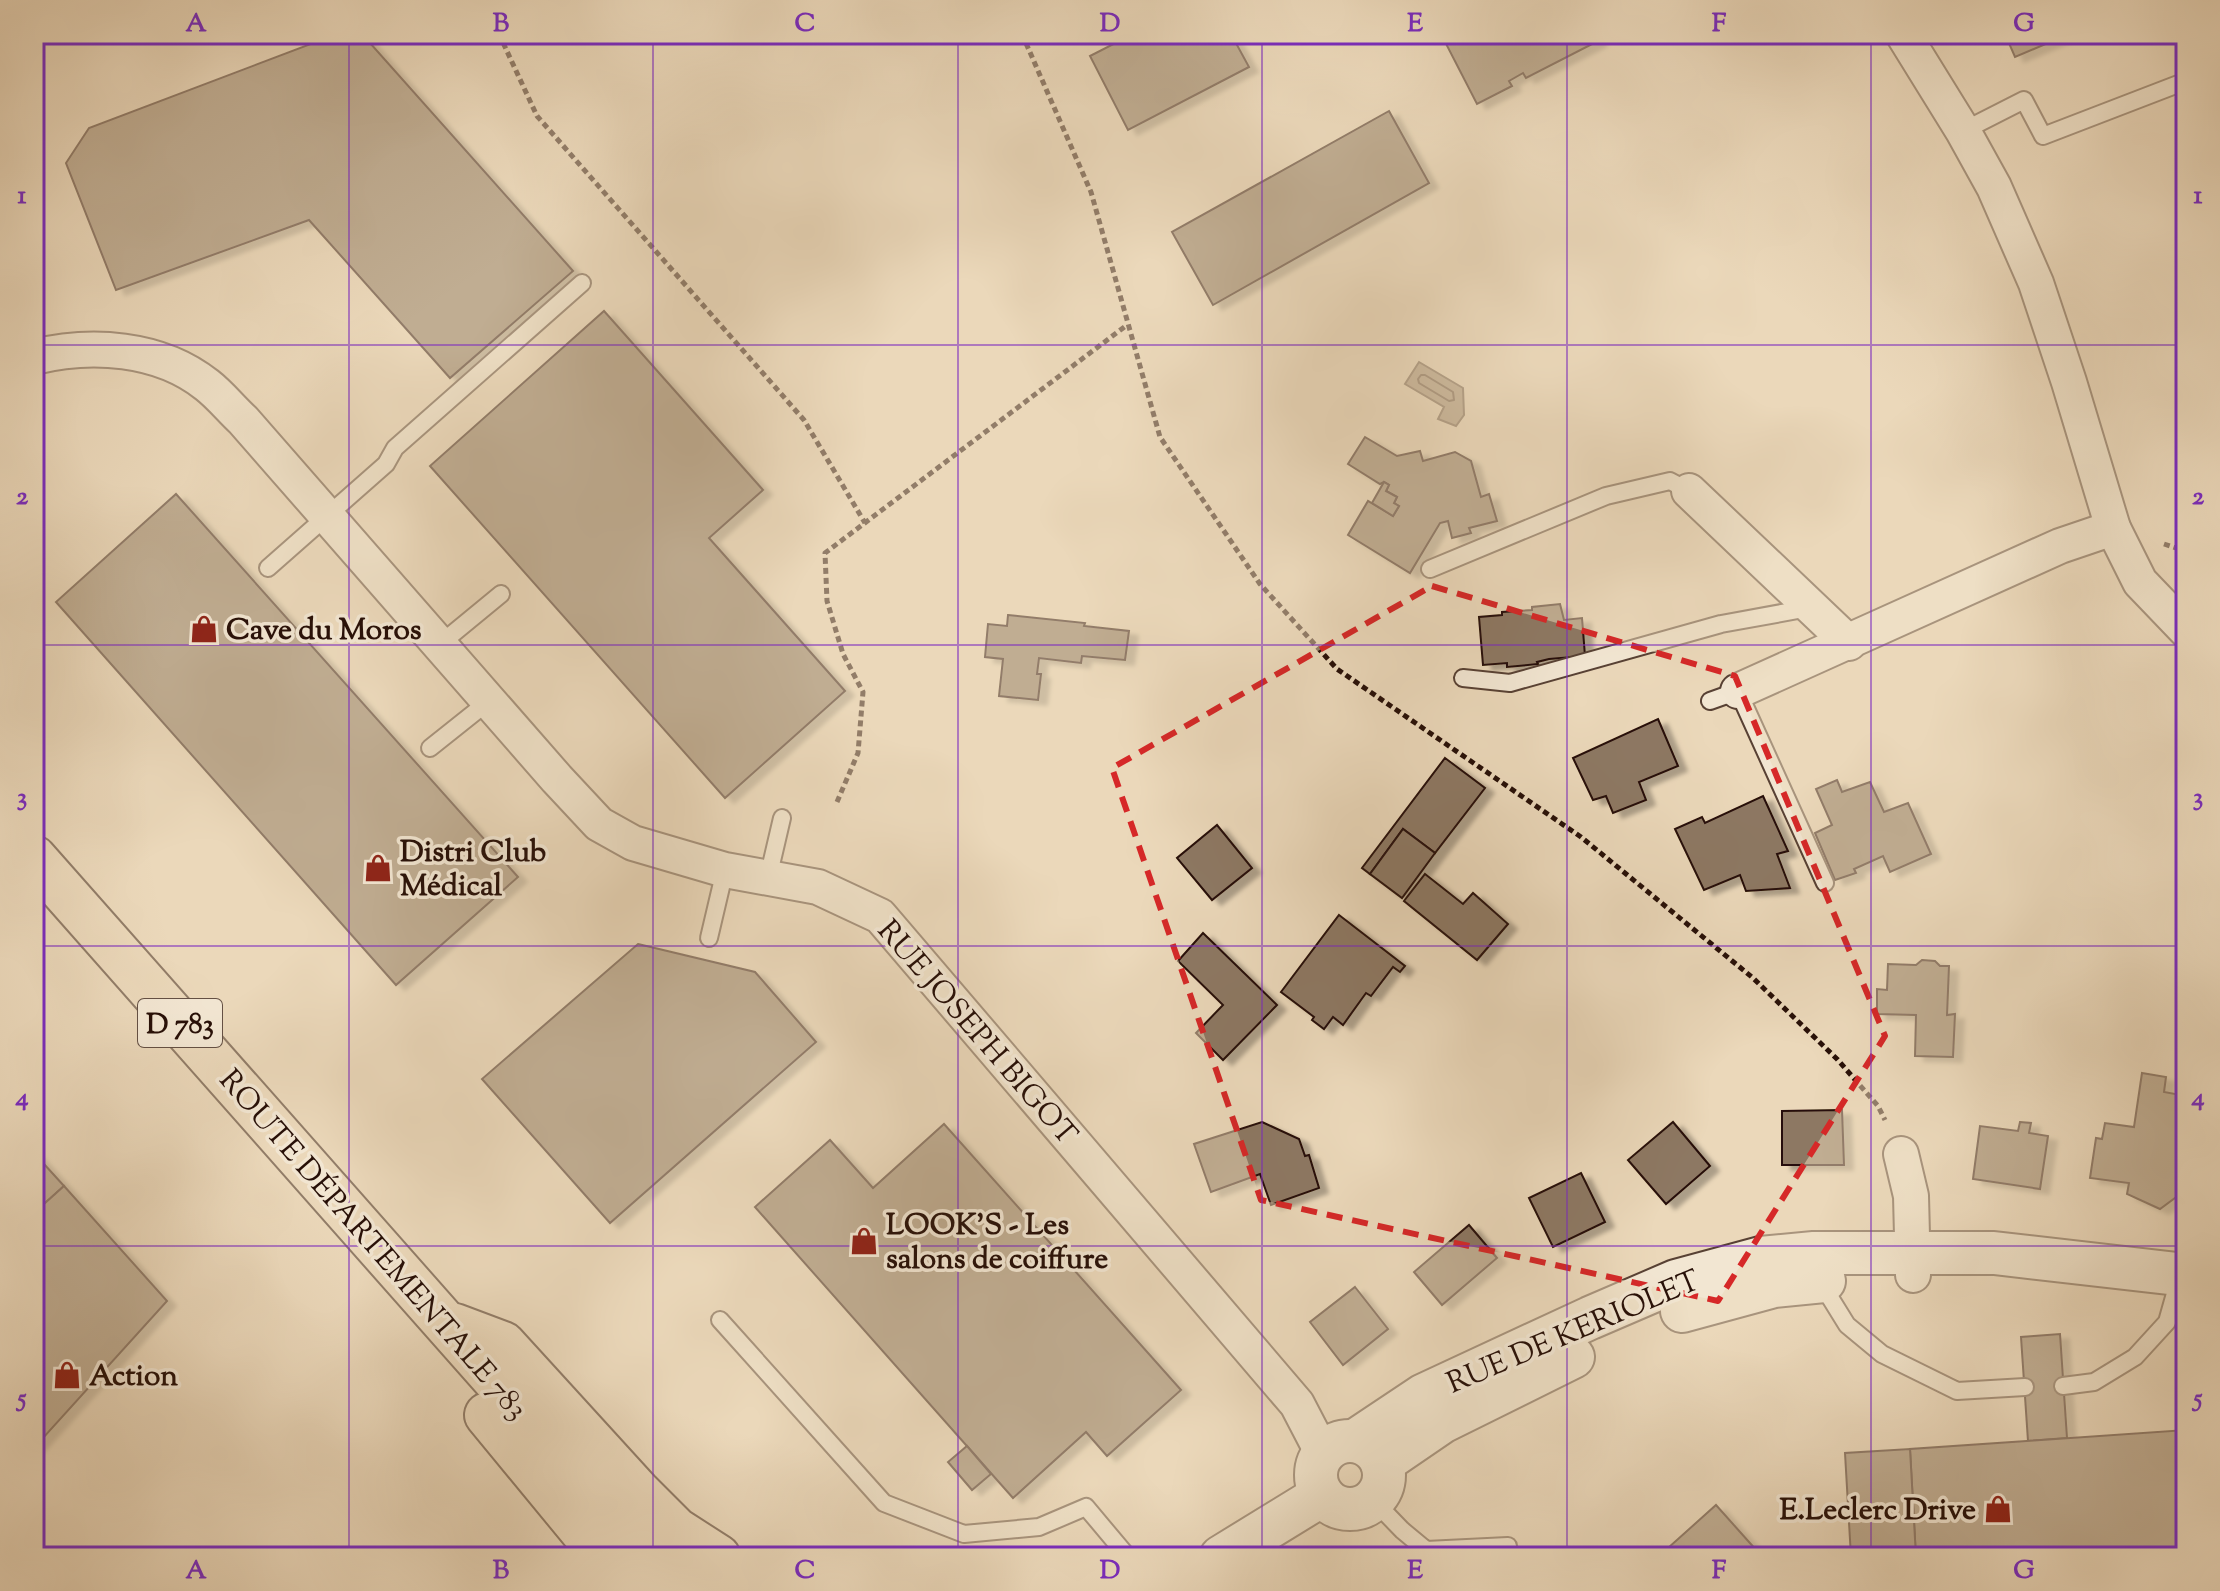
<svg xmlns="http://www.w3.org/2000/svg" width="2220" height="1591" viewBox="0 0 2220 1591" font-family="'Sorts Mill Goudy',serif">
	<defs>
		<filter id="shadow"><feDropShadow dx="9" dy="5" stdDeviation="2" flood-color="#0004"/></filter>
	</defs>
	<rect width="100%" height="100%" fill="#ebd8ba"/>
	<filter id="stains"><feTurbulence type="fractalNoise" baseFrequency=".0025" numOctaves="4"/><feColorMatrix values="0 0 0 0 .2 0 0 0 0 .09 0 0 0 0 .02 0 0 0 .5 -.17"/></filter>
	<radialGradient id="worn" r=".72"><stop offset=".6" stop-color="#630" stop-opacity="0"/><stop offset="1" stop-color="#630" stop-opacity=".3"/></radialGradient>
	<path fill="#a8947d" stroke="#745f4e" stroke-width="2" d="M 1419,362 L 1463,388 L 1464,415 L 1456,426 L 1438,419 L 1444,407 L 1405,384 Z"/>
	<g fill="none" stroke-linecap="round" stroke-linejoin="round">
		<path stroke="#685242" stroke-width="2" d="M 1421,375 L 1425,375 L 1453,392 L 1454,400 L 1449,401 L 1419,383 L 1418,379 Z"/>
	</g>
	<g fill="#8d7864" stroke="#270f07" stroke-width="2" filter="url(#shadow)">
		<path d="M 337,34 L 362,34 L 573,271 L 450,378 L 309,220 L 116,290 L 66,163 L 89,128 Z"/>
		<path d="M 1133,34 L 1231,34 L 1249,67 L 1128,130 L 1090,56 Z"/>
		<path d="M 1441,34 L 1594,34 L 1598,41 L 1526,78 L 1523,73 L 1509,81 L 1512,86 L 1477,104 Z"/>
		<path d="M 2005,34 L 2069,34 L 2015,57 Z"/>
		<path d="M 1389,111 L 1429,183 L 1213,305 L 1172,232 Z"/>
		<path d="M 604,311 L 763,490 L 709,538 L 845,691 L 725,798 L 430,466 Z"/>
		<path d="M 1365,437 L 1397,456 L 1420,451 L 1423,461 L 1455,452 L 1471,461 L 1481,497 L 1489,494 L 1497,521 L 1469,528 L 1471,533 L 1452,538 L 1448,521 L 1440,523 L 1410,573 L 1348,535 L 1368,501 L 1393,516 L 1399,506 L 1394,503 L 1397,497 L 1386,491 L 1389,485 L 1384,482 L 1380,484 L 1348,464 Z"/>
		<path d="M 1384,482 L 1389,485 L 1386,491 L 1397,497 L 1394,503 L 1399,506 L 1393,516 L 1372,503 Z"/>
		<path d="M 176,494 L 518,877 L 396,985 L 56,602 Z"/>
		<path d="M 1560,604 L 1564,620 L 1582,618 L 1585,656 L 1549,659 L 1537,662 L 1538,664 L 1507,667 L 1507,663 L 1483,665 L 1479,617 L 1502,615 L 1502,612 L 1532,610 L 1532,607 Z"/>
		<path d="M 1008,615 L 1085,623 L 1084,626 L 1129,631 L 1125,660 L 1082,656 L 1081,663 L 1039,658 L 1037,674 L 1041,674 L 1038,700 L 999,696 L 1003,659 L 985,657 L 988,624 L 1007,626 Z"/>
		<path d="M 1658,719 L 1678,766 L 1639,782 L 1646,800 L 1613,813 L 1606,796 L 1593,800 L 1573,758 Z"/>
		<path d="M 1445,758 L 1485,788 L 1435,853 L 1403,829 L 1370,874 L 1362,868 Z"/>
		<path d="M 1837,780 L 1842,792 L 1870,782 L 1884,812 L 1908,803 L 1931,854 L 1890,872 L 1883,856 L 1854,869 L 1856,873 L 1835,880 L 1815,833 L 1832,825 L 1816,789 Z"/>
		<path d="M 1763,796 L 1788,851 L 1777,854 L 1790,888 L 1746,891 L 1740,875 L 1704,890 L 1675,829 L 1702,817 L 1705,823 Z"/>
		<path d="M 1217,825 L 1252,868 L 1212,900 L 1177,858 Z"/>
		<path d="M 1403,829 L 1435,853 L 1402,898 L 1370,874 Z"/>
		<path d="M 1425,874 L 1463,904 L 1473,893 L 1508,924 L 1477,960 L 1404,901 Z"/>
		<path d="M 1339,915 L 1405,966 L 1400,972 L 1393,967 L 1371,996 L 1366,993 L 1343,1025 L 1333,1017 L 1324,1029 L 1312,1020 L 1314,1017 L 1281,992 Z"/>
		<path d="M 1203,933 L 1277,1005 L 1223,1060 L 1196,1033 L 1223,1005 L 1178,961 Z"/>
		<path d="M 638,944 L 755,972 L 816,1042 L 610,1223 L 482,1079 Z"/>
		<path d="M 1922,960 L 1935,961 L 1940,966 L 1949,966 L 1947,1015 L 1955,1014 L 1953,1057 L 1915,1056 L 1916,1015 L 1877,1014 L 1877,989 L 1887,990 L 1888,964 L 1916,965 Z"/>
		<path d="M 2142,1073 L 2166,1077 L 2164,1092 L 2186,1096 L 2186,1202 L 2177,1201 L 2175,1198 L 2160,1209 L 2127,1194 L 2129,1183 L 2090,1178 L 2096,1138 L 2102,1139 L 2105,1123 L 2134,1127 Z"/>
		<path d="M 1842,1110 L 1844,1165 L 1782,1165 L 1782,1111 Z"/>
		<path d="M 1262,1122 L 1299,1139 L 1305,1156 L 1309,1155 L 1319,1188 L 1271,1205 L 1260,1174 L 1211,1192 L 1194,1144 Z"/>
		<path d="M 1673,1122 L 1710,1166 L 1666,1204 L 1628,1160 Z"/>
		<path d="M 2020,1122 L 2031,1123 L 2029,1133 L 2048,1136 L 2040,1189 L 1973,1179 L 1980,1126 L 2018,1131 Z"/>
		<path d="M 944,1124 L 1181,1390 L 1107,1456 L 1086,1432 L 1013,1498 L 755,1207 L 830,1140 L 873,1188 Z"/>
		<path d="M 34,1153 L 64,1186 L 34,1213 Z"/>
		<path d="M 1581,1173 L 1605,1222 L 1553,1247 L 1529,1198 Z"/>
		<path d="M 64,1186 L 167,1301 L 34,1448 L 34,1213 Z"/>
		<path d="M 1469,1225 L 1497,1258 L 1442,1305 L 1414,1272 Z"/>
		<path d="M 1355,1287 L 1388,1329 L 1343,1365 L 1310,1322 Z"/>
		<path d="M 2060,1334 L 2067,1438 L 2028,1441 L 2021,1337 Z"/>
		<path d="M 2186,1430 L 2186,1557 L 1916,1557 L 1910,1449 Z"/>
		<path d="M 967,1446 L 991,1474 L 972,1490 L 948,1462 Z"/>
		<path d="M 1910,1449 L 1916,1557 L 1851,1557 L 1845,1453 Z"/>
		<path d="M 1716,1505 L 1757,1551 L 1757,1557 L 1658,1557 Z"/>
	</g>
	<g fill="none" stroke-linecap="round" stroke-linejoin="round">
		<defs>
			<g id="service">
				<path d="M 1963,131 L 2024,100 L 2043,136 L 2186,81"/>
				<path d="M 268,568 L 386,464 L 395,448 L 582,283"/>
				<path d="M 1430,569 L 1606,496 L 1670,481 L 1689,491"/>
				<path d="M 439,645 L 501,594"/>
				<path d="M 1463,678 L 1510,683 L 1721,624 L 1809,608"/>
				<path d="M 1710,701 L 1738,691 L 1825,883"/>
				<path d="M 430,748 L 489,701"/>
				<path d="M 768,878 L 782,818"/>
				<path d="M 709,938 L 725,870"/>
				<path d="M 1821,1283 L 1847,1325 L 1882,1354 L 1957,1391 L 2025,1387"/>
				<path d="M 720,1320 L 884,1503 L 964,1534 L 1039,1527 L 1086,1507 L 1128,1557"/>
				<path d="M 2063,1386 L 2094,1382 L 2135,1357 L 2167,1322 L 2180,1276"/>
				<path d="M 1374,1501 L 1402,1530 L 1426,1550 L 1508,1546"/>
			</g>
			<g id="minor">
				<path d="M 1903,34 L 1963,131 L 1994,187 L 2036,283 L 2069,382 L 2113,528 L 2140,582 L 2186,630"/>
				<path d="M 34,357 C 91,343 159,347 207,385 C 220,395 231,409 243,420 L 557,779 L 599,824 L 633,843 L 725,870 L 818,887 L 880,916 L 1297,1404 L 1323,1454"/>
				<path d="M 1689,491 L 1849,643"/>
				<path d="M 1738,691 L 2060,546 L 2113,528"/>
				<path d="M 1901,1154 L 1911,1196 L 1913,1275"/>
			</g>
			<g id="tertiary">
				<path d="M 1682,1311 L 1774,1286 L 1824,1281"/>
				<circle cx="1350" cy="1475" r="34"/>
				<path d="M 1355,1441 L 1424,1395 L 1590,1318 L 1676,1281 L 1761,1258 L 1814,1253 L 1994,1253 L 2186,1275"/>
				<path d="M 1382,1463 L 1442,1422 L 1573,1357"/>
				<path d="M 1221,1557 L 1322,1495"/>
			</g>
			<g id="primary">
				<path d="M 34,858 L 652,1557"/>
				<path d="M 455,1326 L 503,1344 L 638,1492 L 676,1530 L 718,1557"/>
				<path d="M 487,1415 L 604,1557"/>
			</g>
		</defs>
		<use href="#service" stroke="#584134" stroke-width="20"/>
		<use href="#minor" stroke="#584134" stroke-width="38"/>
		<use href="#tertiary" stroke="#584134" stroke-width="46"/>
		<use href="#primary" stroke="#270f07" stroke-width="48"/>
		<g stroke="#270f07" stroke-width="5" stroke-dasharray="6 4" stroke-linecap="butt">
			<path d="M 499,34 L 537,116 L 804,420 L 865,523"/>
			<path d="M 1022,34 L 1091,192 L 1160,437 L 1260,584 L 1337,669 L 1581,837 L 1753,978 L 1837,1059 L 1878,1106 L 1885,1120"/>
			<path d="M 2164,544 L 2176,548 L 2186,547"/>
			<path d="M 837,802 L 858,753 L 863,692 L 843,654 L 827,601 L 825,553 L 1127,325"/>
		</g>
		<use href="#service" stroke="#f2e6d2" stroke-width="16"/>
		<use href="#minor" stroke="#f2e6d2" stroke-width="34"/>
		<use href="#tertiary" stroke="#f2e6d2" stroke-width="42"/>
		<use href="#primary" stroke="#ebd8ba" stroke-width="44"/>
	</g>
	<path d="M0 0H2220V1591H0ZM 1432,586 L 1735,676 L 1885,1036 L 1718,1301 L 1261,1200 L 1112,768 Z" fill="#ebd8ba" fill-opacity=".55" fill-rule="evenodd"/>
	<path fill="none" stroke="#d62828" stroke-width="6" stroke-dasharray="16 10" stroke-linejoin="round" d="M 1432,586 L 1735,676 L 1885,1036 L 1718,1301 L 1261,1200 L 1112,768 Z"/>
	<path fill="none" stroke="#7b2cbf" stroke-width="2" stroke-opacity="0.55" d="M 349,34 L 349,1557M 653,34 L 653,1557M 958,34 L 958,1557M 1262,34 L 1262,1557M 1567,34 L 1567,1557M 1871,34 L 1871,1557M 34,345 L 2186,345M 34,645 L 2186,645M 34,946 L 2186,946M 34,1246 L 2186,1246"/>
	<defs>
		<symbol id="shop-bare" viewBox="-9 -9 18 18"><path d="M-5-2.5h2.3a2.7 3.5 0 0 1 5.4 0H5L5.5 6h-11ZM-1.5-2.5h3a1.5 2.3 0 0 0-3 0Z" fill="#8f2418" stroke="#f2e6d2" stroke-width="2.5" paint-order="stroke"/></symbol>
	</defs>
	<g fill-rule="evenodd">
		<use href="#shop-bare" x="184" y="609" width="40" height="40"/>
		<use href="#shop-bare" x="358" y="848" width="40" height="40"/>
		<use href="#shop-bare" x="844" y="1221" width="40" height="40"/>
		<use href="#shop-bare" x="47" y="1355" width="40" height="40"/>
		<use href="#shop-bare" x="1978" y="1489" width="40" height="40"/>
	</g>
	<g text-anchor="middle" stroke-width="7" stroke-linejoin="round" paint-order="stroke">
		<rect fill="#f2e6d2" stroke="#645044" stroke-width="2" x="138" y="999" width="84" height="48" rx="6"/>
		<g font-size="28" font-weight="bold" fill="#270f07">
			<text x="180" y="1033">D 783</text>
		</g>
		<g font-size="30" font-weight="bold" fill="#270f07" stroke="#f2e6d2" text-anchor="start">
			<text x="226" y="639">Cave du Moros</text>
			<text x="400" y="861">Distri Club<tspan x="400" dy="34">Médical</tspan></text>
			<text x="886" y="1234">LOOK'S - Les<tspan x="886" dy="34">salons de coiffure</tspan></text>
			<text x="89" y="1385">Action</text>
			<text x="1976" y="1519" text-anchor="end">E.Leclerc Drive</text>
		</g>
		<g font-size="30" fill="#270f07" stroke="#f2e6d2">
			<text transform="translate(978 1032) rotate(49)" y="10">RUE JOSEPH BIGOT</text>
			<text transform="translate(374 1244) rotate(49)" y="10">ROUTE DÉPARTEMENTALE 783</text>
			<text transform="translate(1573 1331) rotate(-23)" y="10">RUE DE KERIOLET</text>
		</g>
	</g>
	<rect width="2220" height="1591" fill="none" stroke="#ebd8ba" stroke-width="88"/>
	<rect x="44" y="44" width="2132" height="1503" fill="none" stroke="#7b2cbf" stroke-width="3"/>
	<g font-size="26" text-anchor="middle" font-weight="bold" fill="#7b2cbf">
		<text x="196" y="31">A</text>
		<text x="501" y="31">B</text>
		<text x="805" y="31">C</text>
		<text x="1110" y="31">D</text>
		<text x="1415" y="31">E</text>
		<text x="1719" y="31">F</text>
		<text x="2024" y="31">G</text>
		<text x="22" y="203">1</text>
		<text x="2198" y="203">1</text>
		<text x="22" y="504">2</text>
		<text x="2198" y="504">2</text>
		<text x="22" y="805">3</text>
		<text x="2198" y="805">3</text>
		<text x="22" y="1105">4</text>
		<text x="2198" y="1105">4</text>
		<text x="22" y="1406">5</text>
		<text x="2198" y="1406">5</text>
		<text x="196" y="1578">A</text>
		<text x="501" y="1578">B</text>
		<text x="805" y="1578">C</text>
		<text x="1110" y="1578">D</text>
		<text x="1415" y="1578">E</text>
		<text x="1719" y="1578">F</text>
		<text x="2024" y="1578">G</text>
	</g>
	<rect width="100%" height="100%" filter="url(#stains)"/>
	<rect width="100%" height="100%" fill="url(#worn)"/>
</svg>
